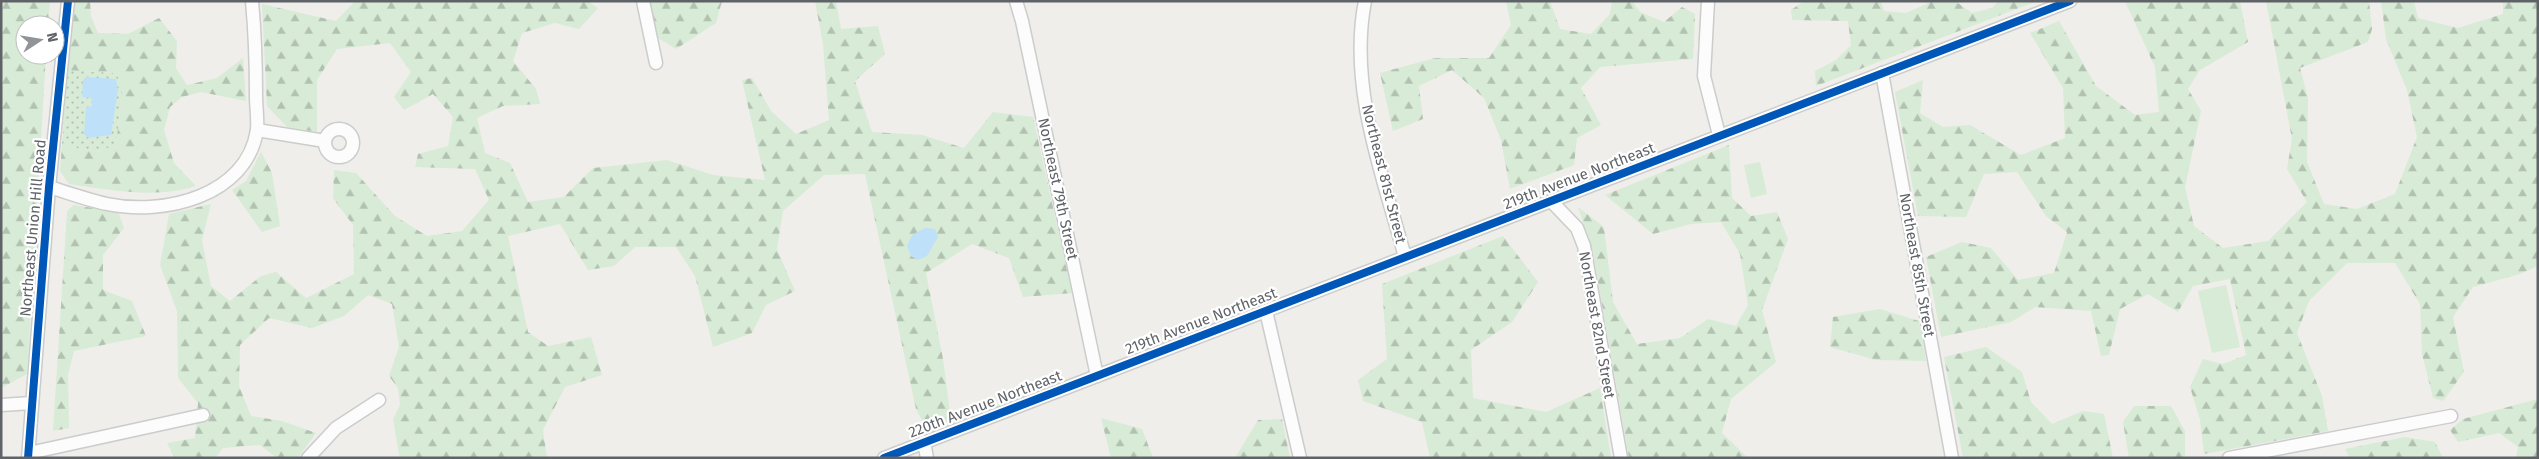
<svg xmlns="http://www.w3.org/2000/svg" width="2539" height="459" viewBox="0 0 2539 459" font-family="'Fira Sans',sans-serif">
	<defs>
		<pattern id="grass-dots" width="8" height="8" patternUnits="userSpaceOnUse" patternTransform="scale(1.25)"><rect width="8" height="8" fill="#d8ebd6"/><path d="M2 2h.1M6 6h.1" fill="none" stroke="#b2c2b1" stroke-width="1.8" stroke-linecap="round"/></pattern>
		<pattern id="forest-firs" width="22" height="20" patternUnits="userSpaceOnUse" patternTransform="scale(1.25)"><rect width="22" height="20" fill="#d8ebd6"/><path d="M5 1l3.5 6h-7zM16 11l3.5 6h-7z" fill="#b2c2b1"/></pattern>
	</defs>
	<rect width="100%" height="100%" fill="#efeeea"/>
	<path fill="url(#grass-dots)" d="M 67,70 L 116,73 L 123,87 L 116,145 L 98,152 L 62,145 Z"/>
	<g fill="url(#forest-firs)">
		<path d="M 1,1 L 50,1 L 48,25 L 25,25 L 25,55 L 46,55 L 27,374 L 1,388 Z"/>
		<path d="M 73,1 L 90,1 L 91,16 L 98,33 L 128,34 L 159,18 L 177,41 L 176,68 L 187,85 L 217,78 L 243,58 L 246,101 L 201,92 L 182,97 L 170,107 L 164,130 L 174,163 L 196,186 C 154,199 112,190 69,184 L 60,171 L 62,145 L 98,152 L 116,144 L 123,87 L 116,73 L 67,70 Z"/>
		<path d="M 355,1 L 587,1 L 598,8 L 579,29 L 555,23 L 522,33 L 513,61 L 536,89 L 540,104 L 503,106 L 477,118 L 485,153 L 510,163 L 528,202 L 564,197 L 593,168 L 667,160 L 713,175 L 765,180 L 742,80 L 752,78 L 771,111 L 796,134 L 829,120 L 823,44 L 815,1 L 836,1 L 841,29 L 878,26 L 885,54 L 855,81 L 872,132 L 922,135 L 964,148 L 993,112 L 1033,117 L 1072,293 L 1023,297 L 1009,258 L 972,244 L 926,273 L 943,359 L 951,420 L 927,429 L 916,409 L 865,174 L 824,175 L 783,211 L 777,249 L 795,291 L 766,305 L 752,333 L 713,347 L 695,276 L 676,247 L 635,247 L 614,266 L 588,270 L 560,224 L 508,236 L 528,332 L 548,346 L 591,337 L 602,375 L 565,387 L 543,430 L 547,458 L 403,458 L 399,455 L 393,419 L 400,405 L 398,388 L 389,376 L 399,347 L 392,304 L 368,295 L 344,316 L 312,328 L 269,318 L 240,345 L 239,386 L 251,416 L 282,421 L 316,433 L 298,458 L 277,458 L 260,445 L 223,448 L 215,458 L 175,458 L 167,443 L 195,438 L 198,403 L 178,378 L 177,311 L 160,265 L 169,214 L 211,204 L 202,240 L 211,286 L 230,301 L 261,276 L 276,272 L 306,298 L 354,274 L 353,225 L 333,198 L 334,170 L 356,173 L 395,216 L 427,236 L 462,231 L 489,200 L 475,169 L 415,167 L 418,154 L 448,146 L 453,117 L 433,94 L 404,110 L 394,97 L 411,72 L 390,43 L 337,49 L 317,80 L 317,132 L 287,127 L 267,106 L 262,4 L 336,21 Z"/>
		<path d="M 650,1 L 722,1 L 716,23 L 676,49 L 658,38 Z"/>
		<path d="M 1506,1 L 1550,1 L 1560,29 L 1591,34 L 1610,14 L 1612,1 L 1632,1 L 1640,12 L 1664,22 L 1682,7 L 1695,14 L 1693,59 L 1600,67 L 1581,88 L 1601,125 L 1577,138 L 1574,165 L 1510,189 L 1501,140 L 1484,98 L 1452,70 L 1419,86 L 1423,119 L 1393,131 L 1380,73 L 1435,58 L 1489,58 L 1511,25 Z"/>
		<path d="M 1804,1 L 1881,1 L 1884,11 L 1906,13 L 1933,1 L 1955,1 L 1972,13 L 1992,8 L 1998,1 L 2037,1 L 1816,86 L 1815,71 L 1836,60 L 1851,45 L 1848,21 L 1792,20 L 1791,10 Z"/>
		<path d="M 2125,1 L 2240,1 L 2248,42 L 2200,70 L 2188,89 L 2201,111 L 2185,187 L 2194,226 L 2223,248 L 2268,241 L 2307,202 L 2287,169 L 2292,139 L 2266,1 L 2369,1 L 2372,29 L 2368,42 L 2300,68 L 2308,98 L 2307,162 L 2324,204 L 2357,209 L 2395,194 L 2417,137 L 2407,90 L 2386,39 L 2381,1 L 2414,1 L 2418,18 L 2458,28 L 2503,14 L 2503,1 L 2538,1 L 2538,266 L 2520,274 L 2473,287 L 2453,317 L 2464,372 L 2443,401 L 2433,398 L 2422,354 L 2420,304 L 2395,263 L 2347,263 L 2309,301 L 2297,333 L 2322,396 L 2328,431 L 2204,454 L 2200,420 L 2190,387 L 2203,359 L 2223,364 L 2246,355 L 2230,279 L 2193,286 L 2178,312 L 2148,294 L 2120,309 L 2109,355 L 2101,356 L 2091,311 L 2035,307 L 2011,322 L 1941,337 L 1926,257 L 1962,242 L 1991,248 L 2018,280 L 2054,273 L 2067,232 L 2046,216 L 2017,172 L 1984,174 L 1966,217 L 1918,216 L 1895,92 L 1923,80 L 1920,113 L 1943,127 L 1970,125 L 2021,155 L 2065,138 L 2063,88 L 2030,33 L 2059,21 L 2096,86 L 2135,115 L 2159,112 L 2155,67 Z"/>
		<path d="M 1729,145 L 1732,198 L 1751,216 L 1777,212 L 1788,239 L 1762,310 L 1776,362 L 1731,399 L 1722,433 L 1748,458 L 1629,458 L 1593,253 L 1578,207 L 1604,227 L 1613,302 L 1637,344 L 1680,338 L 1708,319 L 1736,326 L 1748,305 L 1740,254 L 1721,222 L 1691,224 L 1653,234 L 1605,195 Z"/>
		<path d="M 261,152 L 272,173 L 280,226 L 262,232 L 232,190 L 246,181 Z"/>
		<path d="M 74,205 L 118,212 L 124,228 L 103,255 L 103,290 L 132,301 L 146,336 L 74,351 L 68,375 L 69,428 L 53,431 L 67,211 Z"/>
		<path d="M 1503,236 L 1538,282 L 1512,322 L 1471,350 L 1473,398 L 1546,412 L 1600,388 L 1611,458 L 1430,458 L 1422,422 L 1363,401 L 1358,380 L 1387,359 L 1382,284 Z"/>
		<path d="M 1880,309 L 1919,321 L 1926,361 L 1876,360 L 1830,347 L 1833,317 Z"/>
		<path d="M 1986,347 L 2022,372 L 2031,402 L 2052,424 L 2083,411 L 2104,414 L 2113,458 L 1963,458 L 1944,357 Z"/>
		<path d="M 2538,399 L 2538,458 L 2516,458 L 2518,447 L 2499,433 L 2458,442 L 2450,430 L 2463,419 Z"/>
		<path d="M 2134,406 L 2171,406 L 2185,431 L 2185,458 L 2129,458 L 2123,422 Z"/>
		<path d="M 1101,418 L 1142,429 L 1153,458 L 1111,458 Z"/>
		<path d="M 1282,419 L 1290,458 L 1235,458 L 1258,420 Z"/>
		<path d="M 2405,437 L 2435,442 L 2443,458 L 2350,458 L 2345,449 Z"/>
	</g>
	<g fill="#d8ebd6">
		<path d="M 1760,162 L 1767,194 L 1751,198 L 1744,165 Z"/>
		<path d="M 2226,285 L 2240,347 L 2212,353 L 2198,291 Z"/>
	</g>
	<g fill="#bfe0f9">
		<path d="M 86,77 L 116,79 L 118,90 L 111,135 L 88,138 L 84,134 L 86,107 L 92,106 L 91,98 L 82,97 L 83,80 Z"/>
		<path d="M 925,228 L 935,229 L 938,237 L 927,256 L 918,260 L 911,256 L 907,246 L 912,235 Z"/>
	</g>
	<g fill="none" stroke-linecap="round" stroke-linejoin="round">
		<defs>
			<g id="minor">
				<path d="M 643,1 L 656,63"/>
				<path d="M 1016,1 L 1022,21 L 1097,376"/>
				<path d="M 1365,1 C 1348,87 1383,176 1405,257"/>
				<path d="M 1708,1 L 1704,76 L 1719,135"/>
				<path d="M 1882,73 L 1952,458"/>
				<circle cx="339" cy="143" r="14"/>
				<path d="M 257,130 L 325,141"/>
				<path d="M 49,187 C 69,193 88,200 107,204 C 164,216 247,196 257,130 C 258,119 256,107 256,96 C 256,64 255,33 252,1"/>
				<path d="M 1552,202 L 1577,228 L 1584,246 L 1621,458"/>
				<path d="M 1266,311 L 1300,458"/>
				<path d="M 1,405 L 32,403"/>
				<path d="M 924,442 L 927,458"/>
				<path d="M 29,453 L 203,415"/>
				<path d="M 28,458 L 49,187 L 68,1"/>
				<path d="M 308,458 L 336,428 L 379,400"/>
				<path d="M 884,458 L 2070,1"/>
				<path d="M 2229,458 L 2451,416"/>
			</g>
		</defs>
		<use href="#minor" stroke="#cbcccc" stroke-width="15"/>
		<use href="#minor" stroke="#fdfcfc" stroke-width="12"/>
		<defs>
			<g id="cycleway">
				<path d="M 28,458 L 49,187 L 68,1"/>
				<path d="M 884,458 L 2070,1"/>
			</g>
		</defs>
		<use href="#cycleway" stroke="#fff" stroke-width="11"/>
		<use href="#cycleway" stroke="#0057b8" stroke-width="8"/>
	</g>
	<g text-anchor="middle" stroke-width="4.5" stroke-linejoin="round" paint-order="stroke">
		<g font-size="15" fill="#5f6368" stroke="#fff">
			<text transform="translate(1384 174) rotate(76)" y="5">Northeast 81st Street</text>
			<text transform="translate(1579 176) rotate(-21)" y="5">219th Avenue Northeast</text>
			<text transform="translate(1058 189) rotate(78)" y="5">Northeast 79th Street</text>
			<text transform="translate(33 228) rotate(-85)" y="5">Northeast Union Hill Road</text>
			<text transform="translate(1917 265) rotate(80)" y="5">Northeast 85th Street</text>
			<text transform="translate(1201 321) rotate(-21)" y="5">219th Avenue Northeast</text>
			<text transform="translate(1597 325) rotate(80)" y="5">Northeast 82nd Street</text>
			<text transform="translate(985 404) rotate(-21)" y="5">220th Avenue Northeast</text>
		</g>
	</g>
	<rect width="2539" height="459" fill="none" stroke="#5f6368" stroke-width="5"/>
	<g transform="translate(40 40) rotate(78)"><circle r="24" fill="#ffffff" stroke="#bfc1c3"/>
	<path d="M0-4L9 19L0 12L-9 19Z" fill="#919496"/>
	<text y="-8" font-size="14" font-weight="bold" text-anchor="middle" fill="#5f6368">N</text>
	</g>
</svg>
